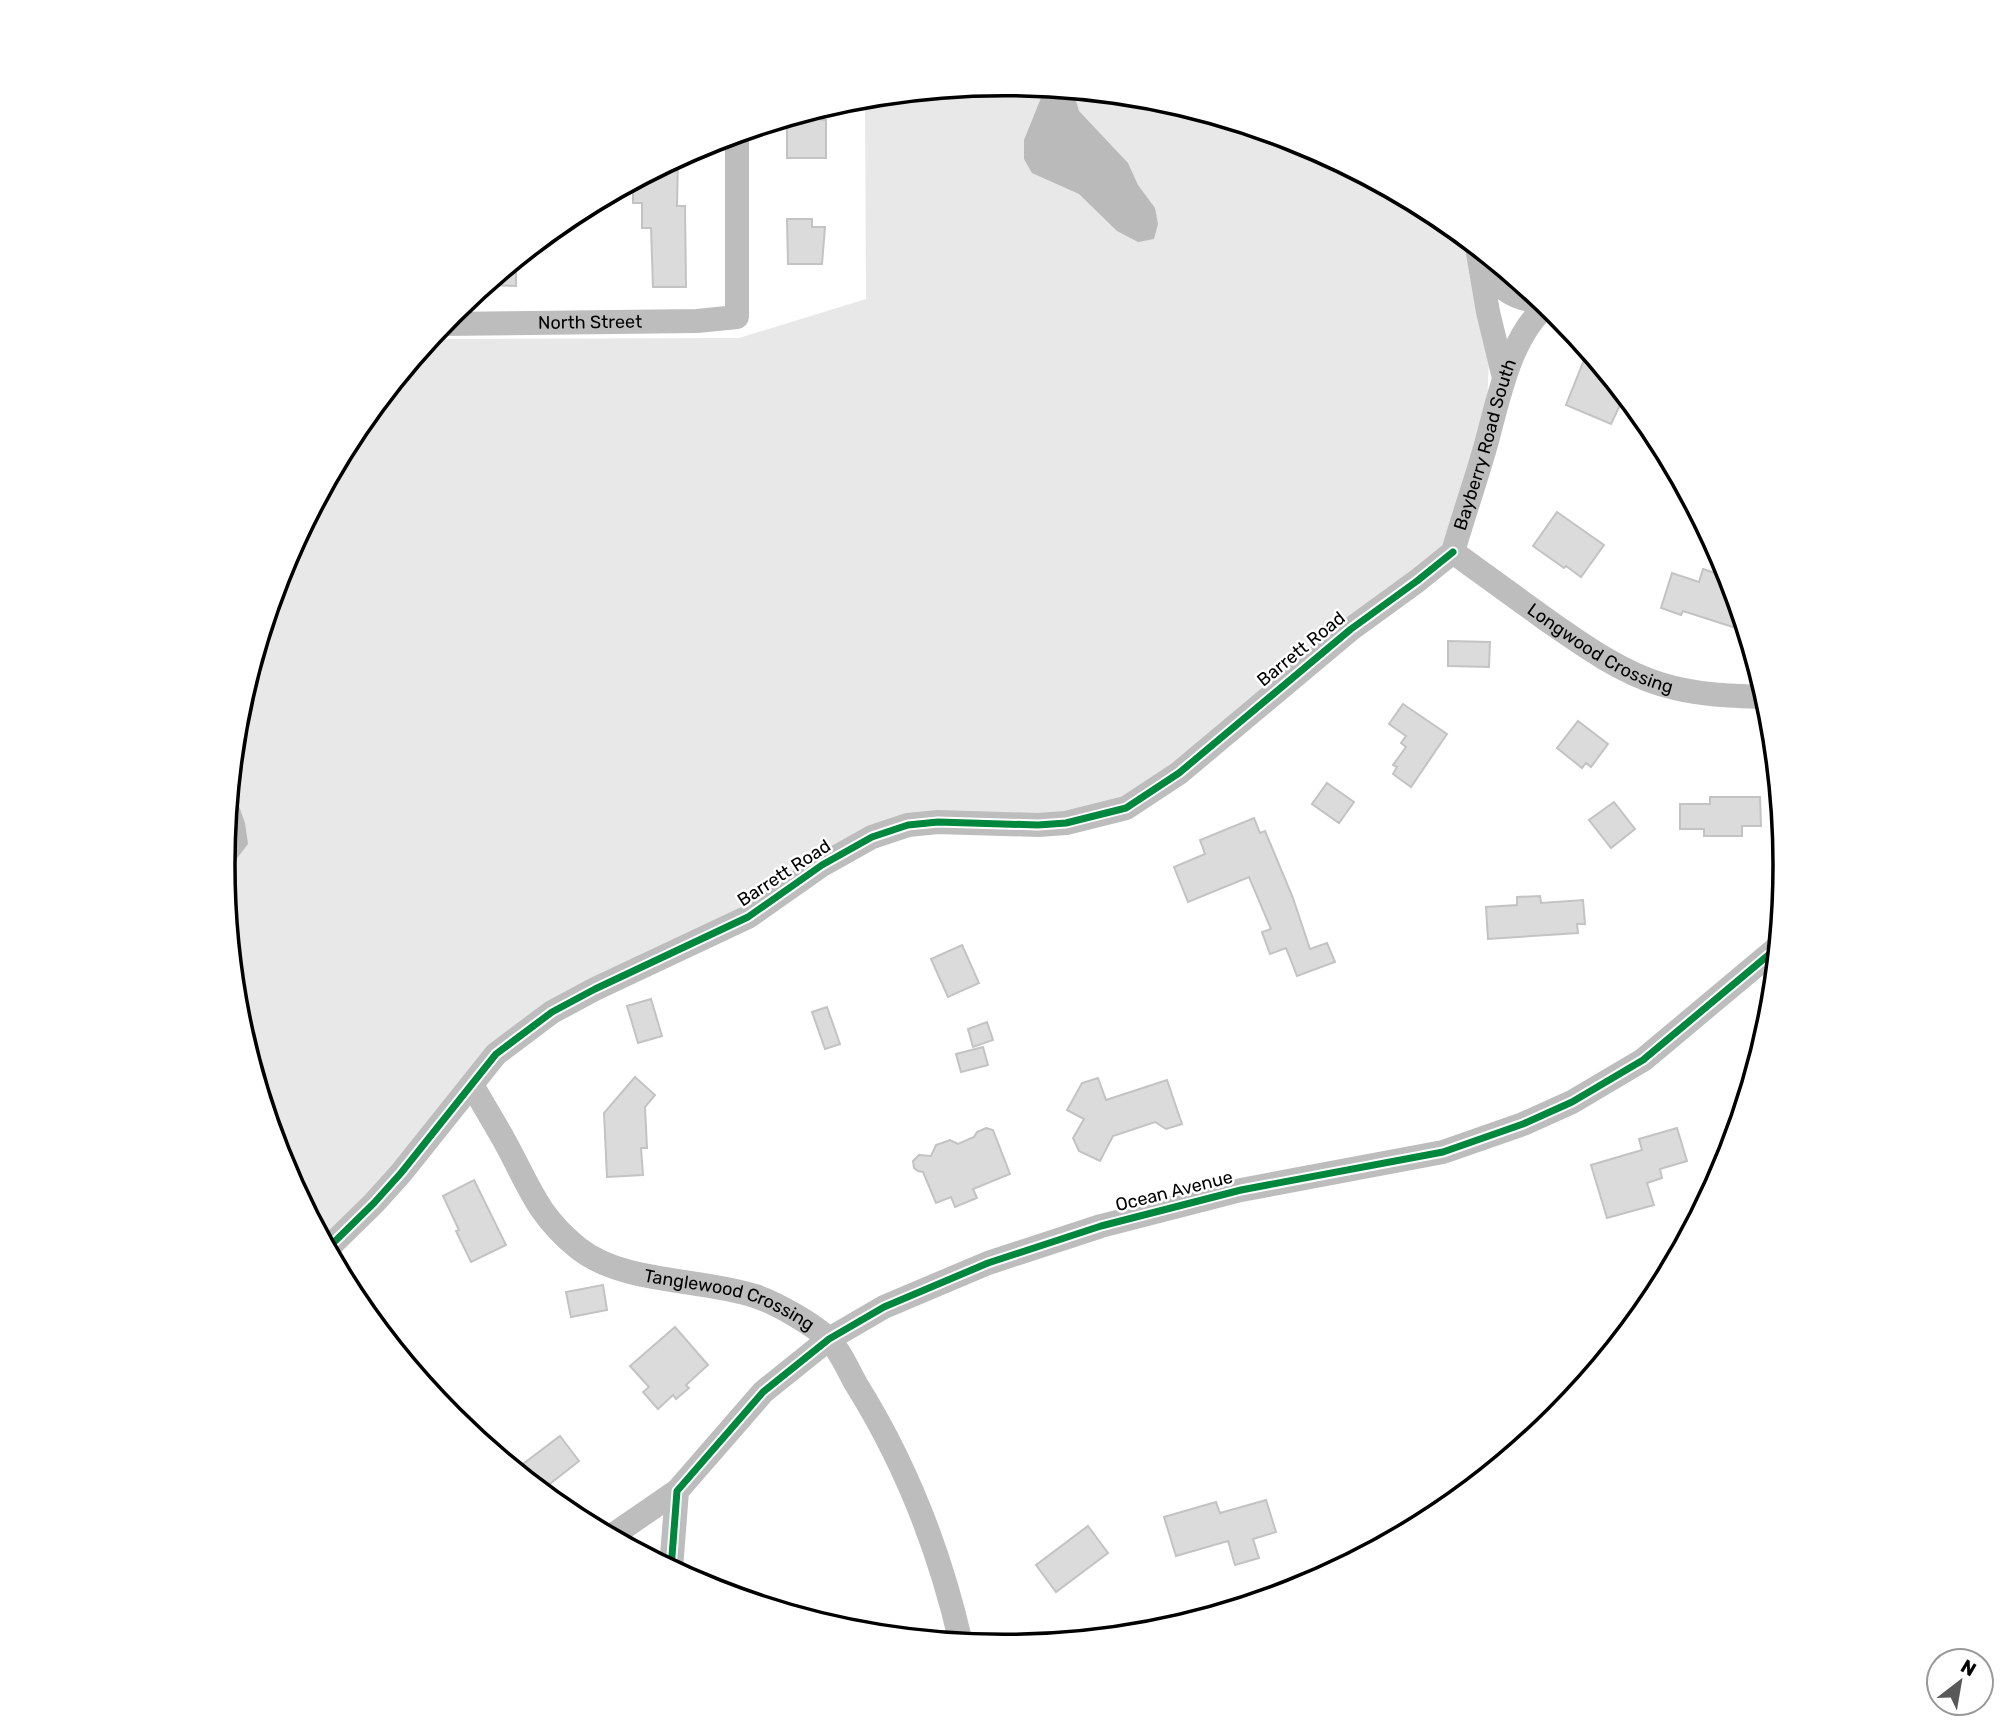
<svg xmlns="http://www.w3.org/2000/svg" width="2009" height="1731" viewBox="0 0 2009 1731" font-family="Rubik,sans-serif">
	<rect width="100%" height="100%" fill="#fff"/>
	<path fill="#e8e8e8" d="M 1005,84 L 1157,99 L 1304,144 L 1439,216 L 1469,240 L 1489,361 L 1485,447 L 1446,549 L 1126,808 L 908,825 L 523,1034 L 326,1246 L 282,1164 L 238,1018 L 223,865 L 238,713 L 283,566 L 355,431 L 431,339 L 739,338 L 866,299 L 865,98 Z"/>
	<g fill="#bababa">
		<path d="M 1045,88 L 1073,91 L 1079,111 L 1128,163 L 1138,185 L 1155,208 L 1158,224 L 1154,239 L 1138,242 L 1117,231 L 1079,194 L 1032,173 L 1024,159 L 1024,140 Z"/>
		<path d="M 235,740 L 236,798 L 245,823 L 248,844 L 224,875 L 223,865 Z"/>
	</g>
	<g fill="#dbdbdb" stroke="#c3c3c3" stroke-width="2">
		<path d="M 816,110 L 816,119 L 826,120 L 826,158 L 787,158 L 787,119 Z"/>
		<path d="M 678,158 L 677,206 L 685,206 L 686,287 L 653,287 L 651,228 L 642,228 L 642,203 L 633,203 L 633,182 Z"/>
		<path d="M 787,219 L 812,219 L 812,227 L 825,227 L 822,264 L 788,264 Z"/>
		<path d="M 516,260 L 516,286 L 485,285 L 498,275 Z"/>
		<path d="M 1588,350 L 1617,386 L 1613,397 L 1622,401 L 1611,424 L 1566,405 Z"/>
		<path d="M 1557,512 L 1604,545 L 1581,577 L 1566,566 L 1564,568 L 1533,546 Z"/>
		<path d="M 1703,569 L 1730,578 L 1742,618 L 1739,629 L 1683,611 L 1681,615 L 1661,608 L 1672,573 L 1699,582 Z"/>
		<path d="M 1448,641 L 1490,642 L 1489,667 L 1448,666 Z"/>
		<path d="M 1403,704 L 1447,734 L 1411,787 L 1393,774 L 1397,767 L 1393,765 L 1406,747 L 1401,743 L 1406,736 L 1389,724 Z"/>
		<path d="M 1578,721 L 1608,744 L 1591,767 L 1586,763 L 1582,768 L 1557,748 Z"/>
		<path d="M 1327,783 L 1354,802 L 1339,823 L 1312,804 Z"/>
		<path d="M 1710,797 L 1760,797 L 1761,826 L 1742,826 L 1742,836 L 1704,836 L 1704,829 L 1680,829 L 1680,804 L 1710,804 Z"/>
		<path d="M 1614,802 L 1635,829 L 1611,848 L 1589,820 Z"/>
		<path d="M 1254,818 L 1260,833 L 1265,831 L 1293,898 L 1310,949 L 1327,943 L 1335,962 L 1297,976 L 1286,948 L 1270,954 L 1262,932 L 1271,929 L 1249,877 L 1188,902 L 1174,867 L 1205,854 L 1200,840 Z"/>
		<path d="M 1540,896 L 1541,903 L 1583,900 L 1585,924 L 1577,924 L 1578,933 L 1488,939 L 1486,907 L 1517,905 L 1517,897 Z"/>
		<path d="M 962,945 L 979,983 L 948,997 L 931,959 Z"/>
		<path d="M 651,999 L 662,1036 L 638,1043 L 627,1006 Z"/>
		<path d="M 827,1007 L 840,1044 L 825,1049 L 812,1012 Z"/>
		<path d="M 987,1022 L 993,1040 L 973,1047 L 968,1029 Z"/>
		<path d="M 983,1047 L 988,1065 L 961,1072 L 956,1054 Z"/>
		<path d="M 635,1077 L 655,1095 L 645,1107 L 647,1148 L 641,1148 L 643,1175 L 607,1177 L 604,1113 Z"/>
		<path d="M 1098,1078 L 1106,1100 L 1167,1080 L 1182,1124 L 1166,1129 L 1155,1122 L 1113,1136 L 1100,1161 L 1079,1151 L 1073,1138 L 1084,1119 L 1067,1110 L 1082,1083 Z"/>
		<path d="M 986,1128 L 993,1130 L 1010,1174 L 973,1189 L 977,1198 L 955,1207 L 951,1197 L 936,1203 L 923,1172 L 918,1171 L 914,1168 L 913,1161 L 919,1155 L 931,1156 L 936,1145 L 950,1140 L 958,1144 L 974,1137 L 977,1132 Z"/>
		<path d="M 1677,1128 L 1687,1161 L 1660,1169 L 1662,1178 L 1647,1183 L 1654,1205 L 1607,1218 L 1591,1165 L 1642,1150 L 1639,1139 Z"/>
		<path d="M 474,1180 L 506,1245 L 471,1262 L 456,1231 L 459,1230 L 443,1196 Z"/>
		<path d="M 603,1285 L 607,1310 L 571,1317 L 566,1292 Z"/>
		<path d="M 675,1327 L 708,1365 L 686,1385 L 689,1388 L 676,1399 L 673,1395 L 658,1409 L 643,1392 L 649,1387 L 630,1366 Z"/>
		<path d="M 560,1436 L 579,1461 L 542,1490 L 523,1464 Z"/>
		<path d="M 1266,1500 L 1276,1532 L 1253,1539 L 1259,1558 L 1235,1565 L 1228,1541 L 1176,1556 L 1164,1517 L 1216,1502 L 1220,1513 Z"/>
		<path d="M 1088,1526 L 1108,1553 L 1056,1592 L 1036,1565 Z"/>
	</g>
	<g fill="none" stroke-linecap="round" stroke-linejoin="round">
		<g stroke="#bdbdbd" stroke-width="24">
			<path d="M 1477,247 L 1488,312 L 1504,378"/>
			<path d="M 1481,261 C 1493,283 1513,302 1541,300"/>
			<path id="s1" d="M 443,324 L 697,321 L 737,317 L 737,134"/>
			<path id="s2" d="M 1453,552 C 1483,574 1514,596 1544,618 C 1580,643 1618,671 1660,684 C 1695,695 1730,696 1766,697"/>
			<path id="s3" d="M 1453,552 C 1463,517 1475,483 1485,448 C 1498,402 1509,337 1547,305"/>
			<path id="s4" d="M 472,1085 C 483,1104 494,1122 504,1140 C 529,1185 536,1214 578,1248 C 623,1284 701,1278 755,1296 C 774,1302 815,1325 828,1339 C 840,1350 848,1370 856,1384 C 906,1464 940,1551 961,1643"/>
			<path d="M 327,1249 L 374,1203 L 401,1173 L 496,1054 L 552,1012 L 595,989 L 748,917 L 822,865 L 872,837 L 908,825 L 938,822 L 1038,825 L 1066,823 L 1126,808 L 1179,773 L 1351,629 L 1417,581 L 1453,552"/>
			<path d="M 610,1537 L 677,1491"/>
			<path d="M 671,1569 L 677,1491 L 763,1392 L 829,1339 L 884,1307 L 988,1263 L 1101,1226 L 1241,1190 L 1443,1152 L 1523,1124 L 1572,1102 L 1643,1060 L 1778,947"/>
		</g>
		<defs>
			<g id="cycleway">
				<path d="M 327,1249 L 374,1203 L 401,1173 L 496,1054 L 552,1012 L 595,989 L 748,917 L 822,865 L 872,837 L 908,825 L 938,822 L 1038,825 L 1066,823 L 1126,808 L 1179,773 L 1351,629 L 1417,581 L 1453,552"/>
				<path d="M 671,1569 L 677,1491 L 763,1392 L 829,1339 L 884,1307 L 988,1263 L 1101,1226 L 1241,1190 L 1443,1152 L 1523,1124 L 1572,1102 L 1643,1060 L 1778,947"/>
			</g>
		</defs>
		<use href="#cycleway" stroke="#fff" stroke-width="11"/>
		<use href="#cycleway" stroke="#00873e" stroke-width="7"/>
	</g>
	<g text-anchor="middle" stroke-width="5" stroke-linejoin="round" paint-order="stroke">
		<g font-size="18" fill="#000" stroke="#fff">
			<text dy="6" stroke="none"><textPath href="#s1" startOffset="147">North Street</textPath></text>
			<text dy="6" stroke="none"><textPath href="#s3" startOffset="112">Bayberry Road South</textPath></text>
			<text dy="6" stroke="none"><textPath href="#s2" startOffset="177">Longwood Crossing</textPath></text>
			<text transform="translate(1301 649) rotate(-39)" y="6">Barrett Road</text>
			<text transform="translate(784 873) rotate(-33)" y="6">Barrett Road</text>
			<text transform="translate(1174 1191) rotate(-14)" y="6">Ocean Avenue</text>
			<text dy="6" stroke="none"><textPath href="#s4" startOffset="357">Tanglewood Crossing</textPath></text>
		</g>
	</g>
	<path d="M0 0H2009V1731H0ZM235 865a769 769 0 1 1 1538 0a769 769 0 1 1-1538 0Z" fill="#fff" fill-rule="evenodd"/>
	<path fill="none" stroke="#000" stroke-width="3.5" d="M235 865a769 769 0 1 1 1538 0a769 769 0 1 1-1538 0Z"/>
	<g transform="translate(1960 1682) rotate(31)"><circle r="33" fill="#ffffff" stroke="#999999" stroke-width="2"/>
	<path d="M0-5L12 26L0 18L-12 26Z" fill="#595959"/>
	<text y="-10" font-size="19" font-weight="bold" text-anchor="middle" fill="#000000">N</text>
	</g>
</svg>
